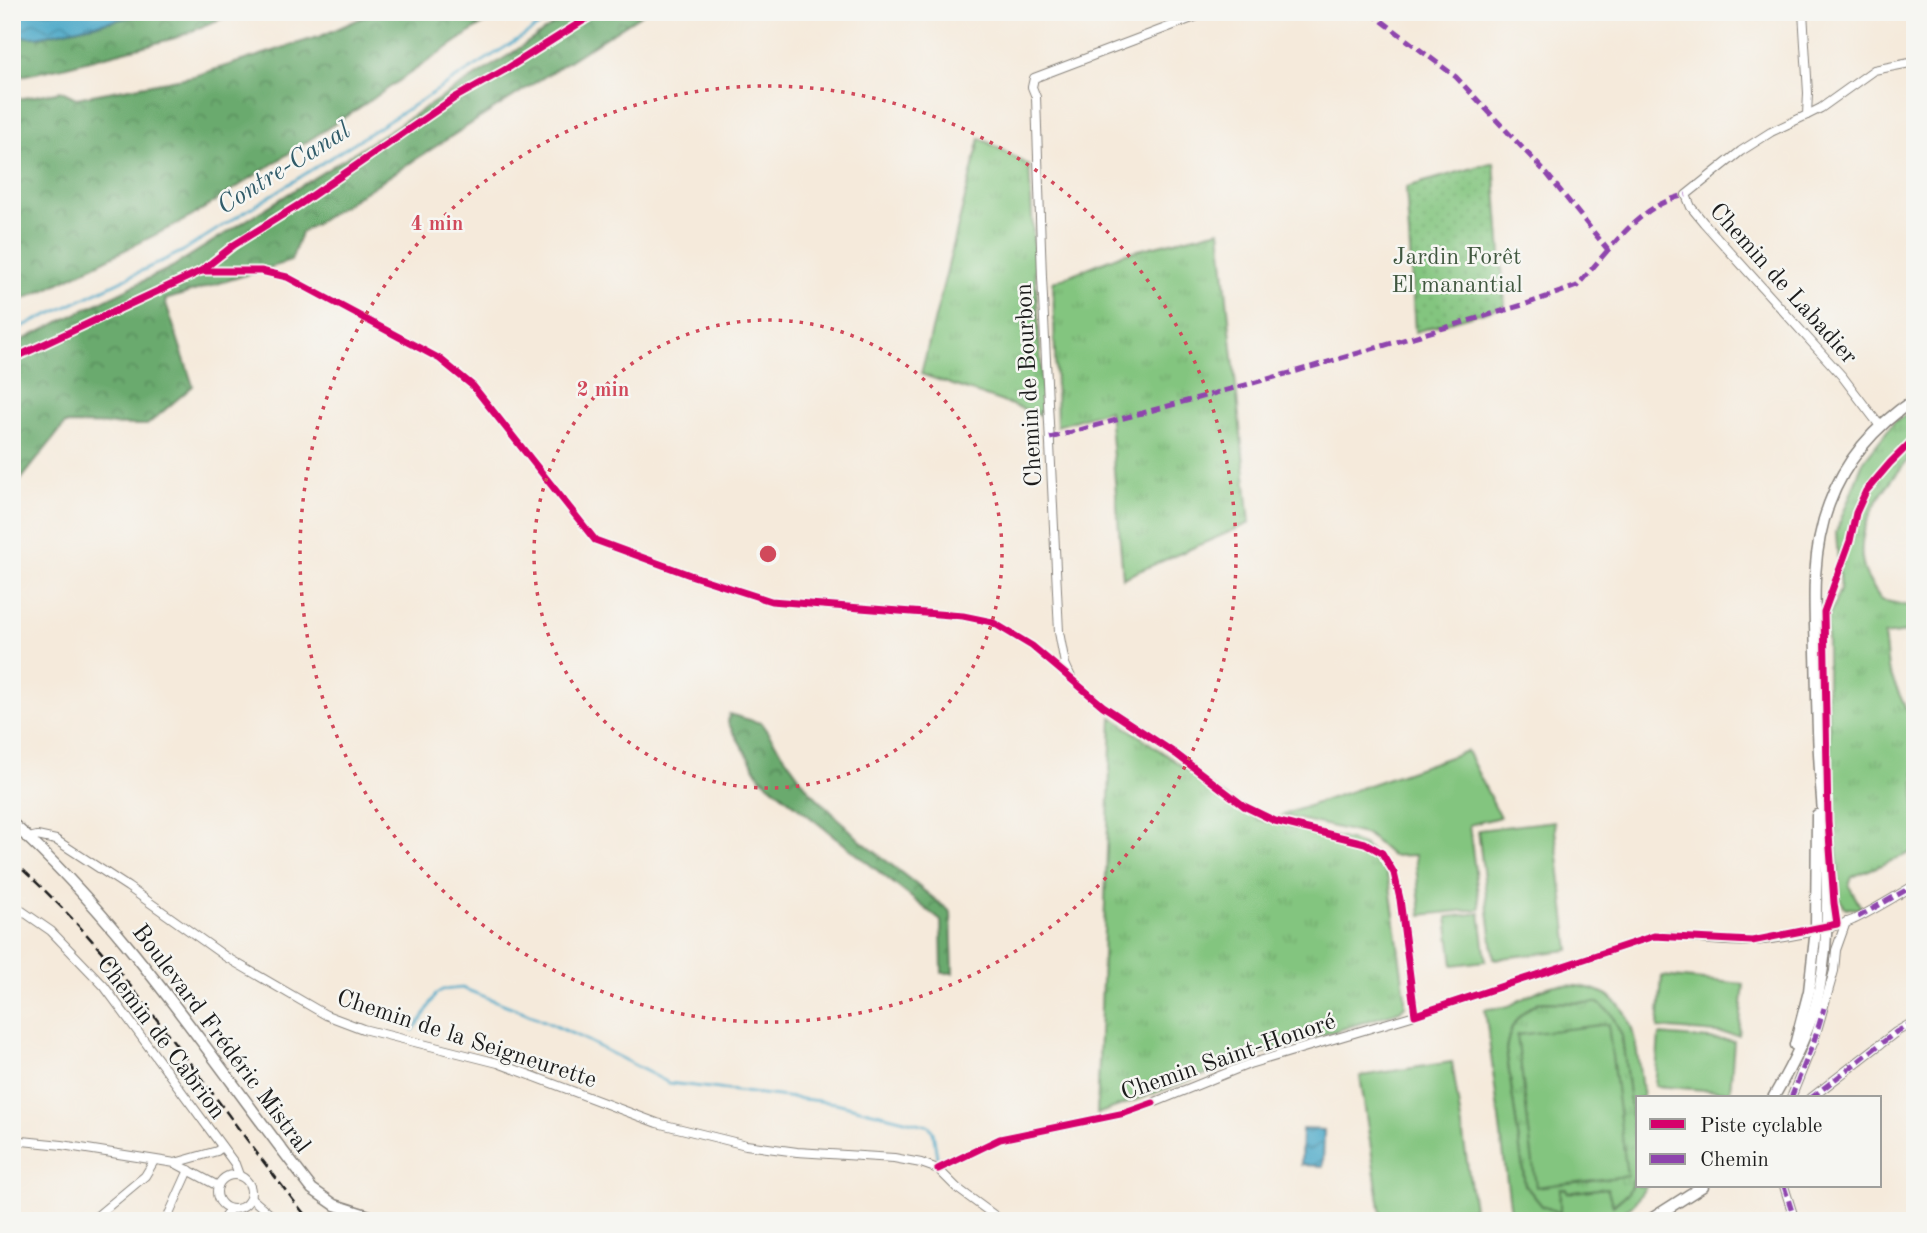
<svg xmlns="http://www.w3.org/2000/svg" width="1927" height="1233" viewBox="0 0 1927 1233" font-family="'Old Standard TT',serif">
	<defs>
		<pattern id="grass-tufts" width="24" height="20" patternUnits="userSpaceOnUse" patternTransform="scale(1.75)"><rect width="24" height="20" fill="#83c57f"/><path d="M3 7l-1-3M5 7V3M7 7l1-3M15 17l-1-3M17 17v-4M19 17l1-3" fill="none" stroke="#71a96d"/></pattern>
		<pattern id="forest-crowns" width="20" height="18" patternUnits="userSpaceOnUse" patternTransform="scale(1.75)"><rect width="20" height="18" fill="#6aaa6e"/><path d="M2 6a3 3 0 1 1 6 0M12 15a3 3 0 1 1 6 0" fill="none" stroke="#568a5a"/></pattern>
		<pattern id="garden-dots" width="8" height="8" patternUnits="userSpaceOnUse" patternTransform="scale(1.75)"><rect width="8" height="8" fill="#83c57f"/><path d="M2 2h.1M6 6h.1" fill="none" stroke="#71a96d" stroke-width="1.8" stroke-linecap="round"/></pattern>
		<pattern id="water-waves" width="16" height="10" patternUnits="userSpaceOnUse" patternTransform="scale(1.75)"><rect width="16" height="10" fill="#48a7c7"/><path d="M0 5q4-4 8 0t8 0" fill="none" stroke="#3b87a1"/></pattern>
	</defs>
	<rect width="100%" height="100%" fill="#f6f6f2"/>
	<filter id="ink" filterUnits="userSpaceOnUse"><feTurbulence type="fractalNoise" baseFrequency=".0143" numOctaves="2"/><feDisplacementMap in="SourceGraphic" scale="14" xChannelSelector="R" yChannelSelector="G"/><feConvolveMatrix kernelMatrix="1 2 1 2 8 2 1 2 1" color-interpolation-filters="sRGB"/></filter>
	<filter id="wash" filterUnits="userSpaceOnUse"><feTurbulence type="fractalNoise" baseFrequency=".00686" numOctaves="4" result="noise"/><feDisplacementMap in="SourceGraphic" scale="28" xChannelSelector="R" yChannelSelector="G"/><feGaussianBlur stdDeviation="1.57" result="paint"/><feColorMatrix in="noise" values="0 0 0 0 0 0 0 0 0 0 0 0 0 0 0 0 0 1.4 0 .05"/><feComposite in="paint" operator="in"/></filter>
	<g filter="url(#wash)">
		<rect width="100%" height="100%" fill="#f5eadb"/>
		<g fill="url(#grass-tufts)" stroke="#50704e" stroke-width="2">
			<path d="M 980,138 L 1029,165 L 1044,416 L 921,374 Z"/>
			<path d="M 1220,230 L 1250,523 L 1123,578 L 1109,410 L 1057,426 L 1053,282 L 1122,254 Z"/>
			<path d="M 1915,410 L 1915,452 C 1886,485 1847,530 1867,577 C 1871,585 1877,593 1881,600 L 1915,607 L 1915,631 L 1884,635 L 1888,669 L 1915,729 L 1915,851 L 1852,877 L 1849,886 L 1862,909 L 1845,908 L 1840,899 L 1827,697 L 1827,621 L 1840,590 L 1836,532 L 1863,462 L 1895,421 Z"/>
			<path d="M 1112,717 L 1259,820 L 1349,840 L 1365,846 L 1377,857 L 1384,867 L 1390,886 L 1405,996 L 1405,1006 L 1400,1011 L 1267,1052 L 1097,1114 Z"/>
			<path d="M 1539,1002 L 1598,1003 L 1611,1013 L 1622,1036 L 1638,1170 L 1628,1193 L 1612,1206 L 1607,1188 L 1566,1193 L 1560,1190 L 1560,1213 L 1542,1206 L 1525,1185 L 1506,1050 C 1509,1027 1518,1012 1539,1002 Z"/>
		</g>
		<g fill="url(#forest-crowns)" stroke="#436345" stroke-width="2">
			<path d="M 154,12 L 237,12 L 175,38 L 63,67 L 12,78 L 12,37 L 37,37 Z"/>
			<path d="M 375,12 L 500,12 L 368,102 L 191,217 L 47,289 L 12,304 L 12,100 L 62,91 L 76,98 L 194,76 L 321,36 Z"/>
			<path d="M 572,12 L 645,12 L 301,233 L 291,261 L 165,300 L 193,386 L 147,425 L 65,424 L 12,491 L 12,345 L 172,267 L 509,55 Z"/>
			<path d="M 729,714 L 761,723 L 809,790 L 860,840 L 951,912 L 953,973 L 942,973 L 941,921 L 761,778 L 728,723 Z"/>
		</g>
		<path fill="url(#garden-dots)" stroke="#50704e" stroke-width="2" d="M 1494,162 L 1505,306 L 1415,332 L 1406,187 Z"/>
		<g fill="#83c57f" stroke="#50704e" stroke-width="2" fill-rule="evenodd">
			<path d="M 1467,751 L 1500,817 L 1469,825 L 1480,909 L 1421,915 L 1415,855 L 1392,856 L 1368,835 L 1282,815 Z"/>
			<path d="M 1554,821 L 1569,950 L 1494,959 L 1478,830 Z"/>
			<path d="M 1480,913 L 1486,961 L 1453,965 L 1447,917 Z"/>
			<path d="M 1662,976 L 1744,984 L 1739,1035 L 1658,1028 Z"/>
			<path d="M 1555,985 C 1638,983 1634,1033 1643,1098 L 1638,1098 L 1638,1186 L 1646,1186 C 1620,1232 1590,1221 1545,1221 L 1539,1218 L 1512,1221 L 1485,1009 C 1494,1008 1506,1008 1513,1004 C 1528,996 1538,989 1555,985 ZM 1539,1002 L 1598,1003 L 1611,1013 L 1622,1036 L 1638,1170 L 1628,1193 L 1613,1206 L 1607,1188 L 1567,1193 L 1566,1189 L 1560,1189 L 1560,1213 L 1542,1206 L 1525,1185 L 1506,1050 C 1509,1027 1518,1012 1539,1002 Z"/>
			<path d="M 1608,1024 L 1627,1176 L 1536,1187 L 1517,1035 Z"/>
			<path d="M 1659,1035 L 1734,1041 L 1730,1092 L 1655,1086 Z"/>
			<path d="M 1452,1062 L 1474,1208 L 1382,1221 L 1360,1076 Z"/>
		</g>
		<g fill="url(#water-waves)" stroke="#326272" stroke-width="2">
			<path d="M 12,12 L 154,12 L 37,37 L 12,37 Z"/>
			<path d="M 1302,1129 L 1324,1130 L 1323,1166 L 1301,1165 Z"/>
		</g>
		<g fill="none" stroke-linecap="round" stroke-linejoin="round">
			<g stroke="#48a7c7" stroke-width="2.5">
				<path d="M 12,331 L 64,308 L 183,251 L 561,12"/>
				<path d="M 413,1030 L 422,1019 L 436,994 L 442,990 L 462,988 L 524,1012 L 582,1038 L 669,1083 L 836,1103 L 929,1126 L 933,1132 L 937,1157"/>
			</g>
		</g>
	</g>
	<g filter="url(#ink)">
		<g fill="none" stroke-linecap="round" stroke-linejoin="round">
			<defs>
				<g id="minor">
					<path d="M 1803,12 L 1808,93 L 1807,115 L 1771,132 L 1741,151 L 1686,195 L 1691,207 L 1704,223 L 1842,376 L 1880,426"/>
					<path d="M 1807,115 L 1821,108 L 1874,70 L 1915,62"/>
					<path d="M 595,540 L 690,575 L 771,601 L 963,616 L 992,622 L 1032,646 L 1103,706 L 1176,754 L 1244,806 L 1275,821 L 1365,843 L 1382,853 L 1394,873 L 1400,899 L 1415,1015"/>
					<path d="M 1071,677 L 1065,664 L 1059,632 L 1042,277 L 1036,97 L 1032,87 L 1034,78 L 1208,12"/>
					<path d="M 29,838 L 37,836 L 56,840 L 128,887 L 226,957 L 326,1015 L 363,1029 L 498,1063 L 657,1123 L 746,1145 L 797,1152 L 894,1158 L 921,1163 L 938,1169 L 957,1188 L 1002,1221"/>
					<path d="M 12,904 L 51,931 L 104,986 L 235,1164 L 239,1175"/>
					<path d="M 1791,1098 L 1814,1041 L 1834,971 L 1836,950 L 1846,922"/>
					<path d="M 1811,1098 L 1896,1032 L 1915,1021"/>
					<path d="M 12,1140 L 62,1145 L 175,1163 L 218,1186"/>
					<path d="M 175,1163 L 217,1151 L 222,1147"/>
					<path d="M 938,1169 L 1000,1139 L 1125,1113 L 1153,1103 L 1249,1064 L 1415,1015 L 1654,936 C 1687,935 1719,944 1752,941 C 1775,940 1832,929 1853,920 C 1874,910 1894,897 1915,885"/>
					<circle cx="234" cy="1192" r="17"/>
					<path d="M 1784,1186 L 1795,1221"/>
					<path d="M 251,1198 L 278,1221"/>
					<path d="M 91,1221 L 145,1176 L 154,1161"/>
					<path d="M 166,1221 L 189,1170"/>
					<path d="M 222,1221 L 230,1209"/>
				</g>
				<g id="secondary">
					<path d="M 12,823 C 130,929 215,1065 312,1189 L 335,1205 L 385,1221"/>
					<path d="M 1795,1045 L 1809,991 L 1816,929 L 1817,815"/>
					<path d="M 1773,1098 C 1792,1065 1811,1029 1819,991 C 1835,912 1823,832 1819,753 C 1817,719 1817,685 1816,652 C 1814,602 1811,552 1829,504 C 1845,460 1876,425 1915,399"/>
					<path d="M 1648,1221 L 1703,1186"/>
				</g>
			</defs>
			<use href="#minor" stroke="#88837c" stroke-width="10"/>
			<use href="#secondary" stroke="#88837c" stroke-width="13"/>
			<use href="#minor" stroke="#fff" stroke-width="8"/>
			<use href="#secondary" stroke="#fff" stroke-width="10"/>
			<path stroke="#1c1c1c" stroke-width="2.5" stroke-dasharray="10 5" stroke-linecap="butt" d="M 12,860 C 129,963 212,1101 310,1221"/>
			<g stroke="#8e44ad" stroke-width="5" stroke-dasharray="10 5" stroke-linecap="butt">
				<path d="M 1370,12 L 1456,77 L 1547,174 L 1608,250 C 1630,225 1652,202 1686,195"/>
				<path d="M 1050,438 L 1297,371 L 1526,304 L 1577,286 L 1608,250"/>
				<path d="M 1858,917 L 1915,885"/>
				<path d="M 1791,1098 L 1814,1041 L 1824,1008"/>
				<path d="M 1811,1098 L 1896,1032 L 1915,1021"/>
				<path d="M 1784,1186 L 1795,1221"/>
			</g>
			<defs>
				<g id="cycleway">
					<path d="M 201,271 L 261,271 L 287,277 L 440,359 L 473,386 L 595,540 L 690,575 L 771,601 L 963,616 L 992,622 L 1032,646 L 1103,706 L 1176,754 L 1244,806 L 1275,821 L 1365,843 L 1382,853 L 1394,873 L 1400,899 L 1415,1015 L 1654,936 L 1752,941 L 1837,924 L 1834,903 L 1828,821 L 1824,612 L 1850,541 L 1856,513 L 1866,491 L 1890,463 L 1915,438"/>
					<path d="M 12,359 L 201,271 L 234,245 L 300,204 L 456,97 L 508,68 L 597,12"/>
					<path d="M 938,1169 L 1000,1139 L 1125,1113 L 1153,1103"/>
				</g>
			</defs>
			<use href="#cycleway" stroke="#f6f6f2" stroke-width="11"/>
			<use href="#cycleway" stroke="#d6006c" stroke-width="7"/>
		</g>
	</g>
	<g fill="none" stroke="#d1495b" stroke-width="3.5" stroke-dasharray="3.5 7">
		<circle cx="768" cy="554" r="234"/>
		<circle cx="768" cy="554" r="468"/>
	</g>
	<g text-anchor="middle" stroke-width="5" stroke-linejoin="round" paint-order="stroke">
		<g font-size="24" fill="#40573f" stroke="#f6f6f2">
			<text x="1457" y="264">Jardin Forêt<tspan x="1457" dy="28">El manantial</tspan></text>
		</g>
		<g font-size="24" fill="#1c1c1c" stroke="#f6f6f2">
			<text transform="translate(1784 283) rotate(48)" y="8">Chemin de Labadier</text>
			<text transform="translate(1028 385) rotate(-93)" y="8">Chemin de Bourbon</text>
			<text transform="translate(162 1037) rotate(53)" y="8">Chemin de Cabrion</text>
			<text transform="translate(222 1038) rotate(53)" y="8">Boulevard Frédéric Mistral</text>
			<text transform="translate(467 1038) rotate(18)" y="8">Chemin de la Seigneurette</text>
			<text transform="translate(1228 1056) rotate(-19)" y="8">Chemin Saint-Honoré</text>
		</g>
		<g font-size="26" font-style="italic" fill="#305b69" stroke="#f6f6f2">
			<text transform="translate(283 167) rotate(-32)" y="9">Contre-Canal</text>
		</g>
	</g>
	<circle cx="768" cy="554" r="10" fill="#d1495b" stroke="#f6f6f2" stroke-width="3.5"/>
	<g font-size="21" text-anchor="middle" font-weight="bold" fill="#d1495b" stroke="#f6f6f2" stroke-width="5" stroke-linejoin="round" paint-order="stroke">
		<text x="437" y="230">4 min</text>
		<text x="603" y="396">2 min</text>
	</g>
	<rect width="1927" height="1233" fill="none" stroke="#f6f6f2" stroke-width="42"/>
	<rect x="1636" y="1096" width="245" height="91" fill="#f6f6f2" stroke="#9f9f9c" stroke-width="2"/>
	<rect x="1650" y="1119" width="35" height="10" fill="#d6006c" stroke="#9f9f9c" stroke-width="2"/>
	<text x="1700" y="1132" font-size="21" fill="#1c1c1c">Piste cyclable</text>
	<rect x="1650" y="1154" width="35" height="10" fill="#8e44ad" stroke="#9f9f9c" stroke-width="2"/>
	<text x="1700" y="1166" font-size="21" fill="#1c1c1c">Chemin</text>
</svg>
